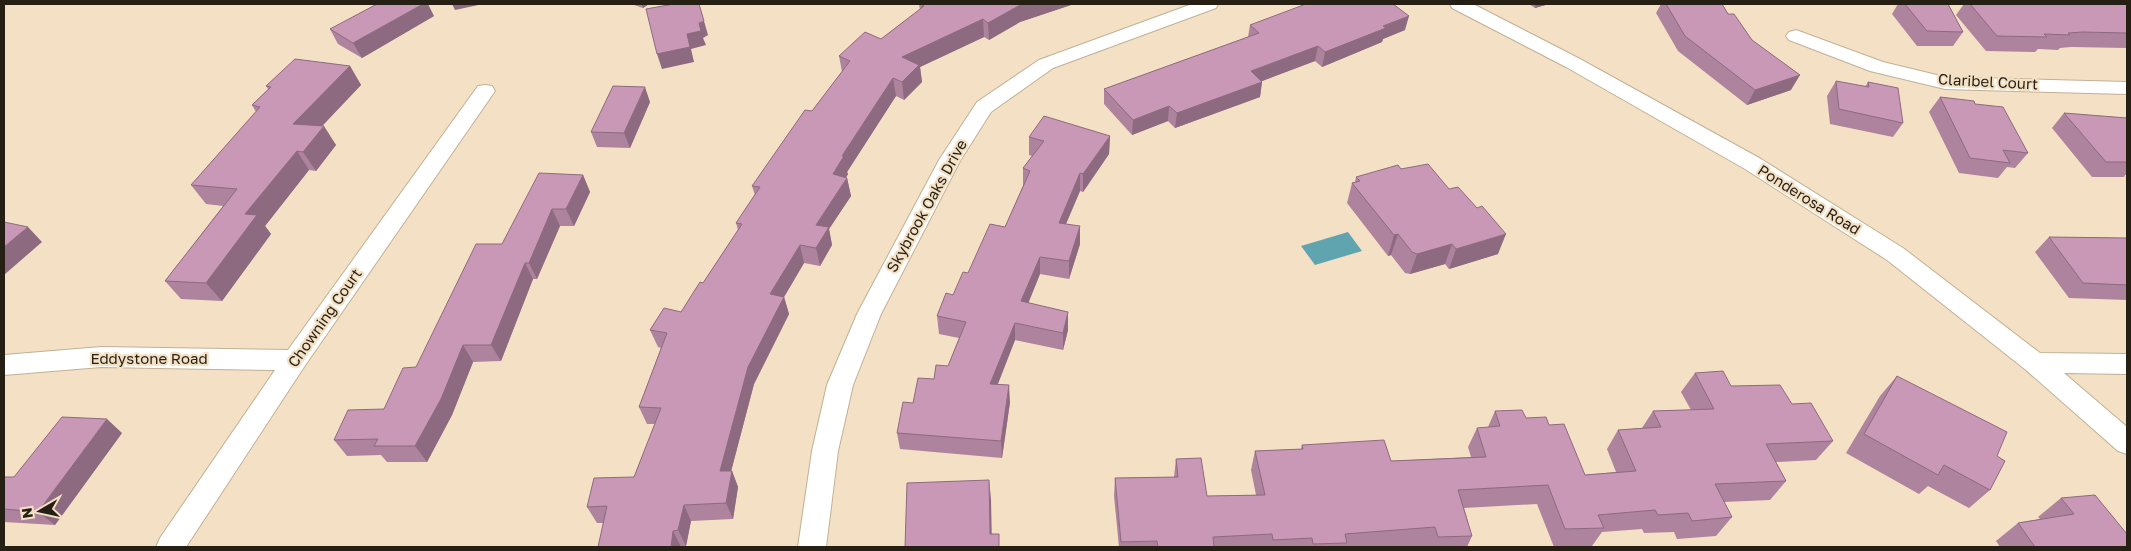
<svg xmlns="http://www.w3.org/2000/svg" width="2131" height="551" viewBox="0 0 2131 551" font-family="'Golos Text',sans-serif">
	<rect width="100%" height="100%" fill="#f4e1c5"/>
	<path fill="#60a4b0" d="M 1348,232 L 1362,251 L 1315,265 L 1301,246 Z"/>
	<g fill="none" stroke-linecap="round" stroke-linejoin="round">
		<defs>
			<g id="minor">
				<path d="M 1192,4 L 1218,4 L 1216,8 L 1053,68 L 991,112 L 960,161 L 881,314 L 853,385 L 838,451 L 826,547 L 798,547 L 812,451 L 827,385 L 857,314 L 939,160 L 977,102 L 1039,60 Z"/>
				<path d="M 1450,4 L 1473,4 L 1580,59 L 1761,159 L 1903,248 L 2040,353 L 2127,354 L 2127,374 L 2064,373 L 2127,427 L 2127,454 L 2118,451 L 2026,370 L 1887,260 L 1745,169 L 1566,67 L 1452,8 Z"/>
				<path d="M 1796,30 L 1883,62 L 1945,77 L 2127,82 L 2127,94 L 1945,89 L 1870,71 L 1789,40 L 1786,36 L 1789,32 Z"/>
				<path d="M 485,85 L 492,86 L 495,91 L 304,367 L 186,547 L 156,547 L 160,538 L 275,370 L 101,367 L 4,375 L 4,355 L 101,347 L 288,350 L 478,86 Z"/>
			</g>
		</defs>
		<use href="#minor" stroke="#c1b094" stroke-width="2"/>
		<use href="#minor" fill="#fff" fill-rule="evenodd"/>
	</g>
	<g fill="#ad839d">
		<path d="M 631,4 L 649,4 L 643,8 Z"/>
		<path d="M 919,4 L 1074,4 L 1020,22 L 989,40 L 984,37 L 920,67 L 922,82 L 904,100 L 896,96 L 847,172 L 848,174 L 846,178 L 847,178 L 851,196 L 829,229 L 832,245 L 820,266 L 804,263 L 784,297 L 789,314 L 754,384 L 731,471 L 732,471 L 738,487 L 733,519 L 691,521 L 686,546 L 681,547 L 598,547 L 604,523 L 597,523 L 587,507 L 634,477 L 655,424 L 647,424 L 639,407 L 661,348 L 658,347 L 650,330 L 681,312 L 703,283 L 738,230 L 736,223 L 755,195 L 752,186 L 812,111 L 842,72 L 839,56 L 881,39 L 920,10 Z"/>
		<path d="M 1529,4 L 1549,4 L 1535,8 Z"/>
		<path d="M 1661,4 L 1722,4 L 1728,14 L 1752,40 L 1791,90 L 1747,105 L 1678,51 L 1656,13 Z"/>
		<path d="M 1898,4 L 1948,4 L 1963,32 L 1953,46 L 1917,46 L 1892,14 Z"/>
		<path d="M 1964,4 L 2127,4 L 2127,48 L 2071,47 L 2060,48 L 2058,50 L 2038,49 L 2035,52 L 1986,51 L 1956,15 Z"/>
		<path d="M 434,16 L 362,58 L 338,44 L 330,29 Z"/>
		<path d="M 1250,25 L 1405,30 L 1383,39 L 1382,42 L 1322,67 L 1315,61 L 1262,81 L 1260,97 L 1175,128 L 1168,121 L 1132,135 L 1104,104 L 1104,89 L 1248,37 Z"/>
		<path d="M 350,66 L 361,85 L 322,126 L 336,145 L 316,171 L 309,170 L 265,226 L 271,234 L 222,301 L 181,299 L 165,281 L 223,206 L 206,204 L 191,185 L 256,112 L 252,105 L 268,89 L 266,86 Z"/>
		<path d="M 1836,81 L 1865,87 L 1868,82 L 1903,123 L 1893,137 L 1830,124 L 1827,96 Z"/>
		<path d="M 1940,97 L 1975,104 L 2028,153 L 2015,168 L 2007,167 L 1998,178 L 1959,173 L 1929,112 Z"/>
		<path d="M 650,102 L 630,148 L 597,147 L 591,132 Z"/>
		<path d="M 2064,113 L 2127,118 L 2127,175 L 2125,175 L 2124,177 L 2092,177 L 2052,128 Z"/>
		<path d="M 1110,136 L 1109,154 L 1083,192 L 1080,191 L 1066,224 L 1080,244 L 1069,279 L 1040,274 L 1028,303 L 1068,312 L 1068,330 L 1063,350 L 1015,340 L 998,384 L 1010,402 L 1002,458 L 900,449 L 897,433 L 913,403 L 934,379 L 948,366 L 959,338 L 939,334 L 937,316 L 953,295 L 968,273 L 1005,227 L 1023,186 L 1023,168 L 1032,156 L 1029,155 L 1029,137 Z"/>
		<path d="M 1401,169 L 1498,254 L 1449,269 L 1445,264 L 1410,274 L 1405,273 L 1391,255 L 1388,256 L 1347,203 L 1352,183 L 1355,182 L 1356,177 Z"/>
		<path d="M 583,175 L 590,192 L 574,226 L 560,226 L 537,279 L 533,279 L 501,361 L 473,362 L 452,415 L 427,462 L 387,462 L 381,455 L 347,456 L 334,440 L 384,409 L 416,367 L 502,244 Z"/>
		<path d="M 2049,237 L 2127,238 L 2127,300 L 2069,298 L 2035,252 Z"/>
		<path d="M 1695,373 L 1731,386 L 1792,404 L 1833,441 L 1816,460 L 1776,462 L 1786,481 L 1770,500 L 1724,502 L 1732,517 L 1716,536 L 1677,539 L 1674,532 L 1644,533 L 1642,529 L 1602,532 L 1592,546 L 1554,547 L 1537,504 L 1464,508 L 1472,536 L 1467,547 L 1427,547 L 1427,546 L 1405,547 L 1119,547 L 1114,496 L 1115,478 L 1174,477 L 1176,459 L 1207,496 L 1256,495 L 1251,470 L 1255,451 L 1301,449 L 1302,445 L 1391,461 L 1471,457 L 1468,447 L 1477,428 L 1488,427 L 1495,411 L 1526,418 L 1549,425 L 1585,475 L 1616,472 L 1607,449 L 1618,430 L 1642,428 L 1653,411 L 1691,410 L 1681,392 Z"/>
		<path d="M 1897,376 L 1997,456 L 1990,490 L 1969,508 L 1928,486 L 1919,494 L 1846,453 L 1880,396 Z"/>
		<path d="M 122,433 L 55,525 L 4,522 L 4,477 L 14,477 Z"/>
		<path d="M 2061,498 L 2127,547 L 2000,547 L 1996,541 L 2018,523 L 2040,519 L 2038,517 Z"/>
	</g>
	<g fill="#8d6a7f">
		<path d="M 423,4 L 428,4 L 434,16 L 362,58 L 353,43 Z"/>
		<path d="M 452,4 L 483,4 L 455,10 Z"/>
		<path d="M 642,4 L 649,4 L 643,8 Z"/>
		<path d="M 1022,4 L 1074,4 L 1020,22 L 989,40 L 988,23 Z"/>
		<path d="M 1536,4 L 1549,4 L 1535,8 Z"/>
		<path d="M 1409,16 L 1405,30 L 1383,39 L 1382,42 L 1322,67 L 1325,52 L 1383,26 Z"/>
		<path d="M 983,19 L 984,37 L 920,67 L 922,82 L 904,100 L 902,82 L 902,57 Z"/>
		<path d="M 704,21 L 708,35 L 703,38 L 706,45 L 691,49 L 694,62 L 662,69 L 657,54 L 687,34 L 699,23 Z"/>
		<path d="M 1318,46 L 1315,61 L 1249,86 L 1251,71 Z"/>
		<path d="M 350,66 L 361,85 L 306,143 L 293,124 Z"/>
		<path d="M 1800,75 L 1791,90 L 1747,105 L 1755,90 Z"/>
		<path d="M 893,78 L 896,96 L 847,172 L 848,174 L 837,192 L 833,174 L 842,156 Z"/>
		<path d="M 1262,82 L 1260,97 L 1175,128 L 1177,113 Z"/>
		<path d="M 645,87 L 650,102 L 630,148 L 624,133 Z"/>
		<path d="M 1169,106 L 1168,121 L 1132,135 L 1133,120 Z"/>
		<path d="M 324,126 L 336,145 L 316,171 L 303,152 Z"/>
		<path d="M 1110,136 L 1109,154 L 1083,192 L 1083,174 Z"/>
		<path d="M 297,151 L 309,170 L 265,226 L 271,234 L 222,301 L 206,283 L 245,214 Z"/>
		<path d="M 1080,173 L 1080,191 L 1059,240 L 1059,223 Z"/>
		<path d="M 583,175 L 590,192 L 574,226 L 566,209 Z"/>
		<path d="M 847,178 L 851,196 L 829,229 L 832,245 L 820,266 L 816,248 L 816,225 Z"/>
		<path d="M 552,209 L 560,226 L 537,279 L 529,263 Z"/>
		<path d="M 1080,226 L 1080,244 L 1069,279 L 1069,261 Z"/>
		<path d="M 28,227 L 42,242 L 4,275 L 4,247 Z"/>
		<path d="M 1398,234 L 1391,255 L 1388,256 L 1394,235 Z"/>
		<path d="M 1506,234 L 1498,254 L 1449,269 L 1456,249 Z"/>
		<path d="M 1452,244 L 1445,264 L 1410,274 L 1417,254 Z"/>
		<path d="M 800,245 L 804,263 L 784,297 L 789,314 L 754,384 L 727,487 L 720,471 L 748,367 L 770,294 Z"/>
		<path d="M 1040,257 L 1040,274 L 1022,319 L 1021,301 Z"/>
		<path d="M 525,263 L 533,279 L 501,361 L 491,345 Z"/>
		<path d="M 1068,312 L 1068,330 L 1063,350 L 1063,333 Z"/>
		<path d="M 1015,323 L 1015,340 L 991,401 L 990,384 Z"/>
		<path d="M 463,345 L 473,362 L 452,415 L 427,462 L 415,446 Z"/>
		<path d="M 1009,385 L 1010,402 L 1002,458 L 1001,441 Z"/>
		<path d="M 107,419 L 122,433 L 55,525 L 38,512 Z"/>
		<path d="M 732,471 L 738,487 L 733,519 L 726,503 Z"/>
		<path d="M 989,480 L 991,499 L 992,547 L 990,534 Z"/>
		<path d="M 684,505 L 691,521 L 686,546 L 678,530 Z"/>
		<path d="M 673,531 L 681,547 L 671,547 Z"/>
	</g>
	<g fill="#c998b6" stroke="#8d6a7f">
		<path d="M 377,4 L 423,4 L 353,43 L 330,29 Z"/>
		<path d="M 674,4 L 699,4 L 704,21 L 699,23 L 701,31 L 687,34 L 690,47 L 657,54 L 646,9 Z"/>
		<path d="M 921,4 L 1022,4 L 988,23 L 983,19 L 902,57 L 919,65 L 902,82 L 893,78 L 842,156 L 844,156 L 833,174 L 847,178 L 816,225 L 829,227 L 816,248 L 800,245 L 770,294 L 784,297 L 748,367 L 720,471 L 732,471 L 726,503 L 684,505 L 678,530 L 673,531 L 671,547 L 598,547 L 607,506 L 587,507 L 594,478 L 634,477 L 661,408 L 639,407 L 667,333 L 650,330 L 664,308 L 681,312 L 700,282 L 703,283 L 742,224 L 736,223 L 760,187 L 752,186 L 805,110 L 812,111 L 850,61 L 839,56 L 865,32 L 881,39 L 924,6 Z"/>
		<path d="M 1306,4 L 1393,4 L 1409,16 L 1383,26 L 1386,28 L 1325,52 L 1318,46 L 1251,71 L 1262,82 L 1177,113 L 1169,106 L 1133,120 L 1104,89 L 1259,33 L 1250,25 Z"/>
		<path d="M 1666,4 L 1722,4 L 1728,14 L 1734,14 L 1752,40 L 1800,75 L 1755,90 L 1685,36 Z"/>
		<path d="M 1905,4 L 1948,4 L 1963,32 L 1927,31 Z"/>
		<path d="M 1970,4 L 2127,4 L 2127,33 L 2083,32 L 2068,33 L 2070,35 L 2044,34 L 2047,37 L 1997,36 Z"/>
		<path d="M 295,59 L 350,66 L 293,124 L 324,126 L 303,152 L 297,151 L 245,214 L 257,215 L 206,283 L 165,281 L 237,189 L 191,185 L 260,107 L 252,105 L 271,87 L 266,86 Z"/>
		<path d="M 1836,81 L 1869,87 L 1868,82 L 1898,88 L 1903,123 L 1839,109 Z"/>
		<path d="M 613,86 L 645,87 L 624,133 L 591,132 Z"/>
		<path d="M 1940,97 L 1974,101 L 1975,104 L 2003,107 L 2028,153 L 2003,150 L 2010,163 L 1970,158 Z"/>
		<path d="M 2064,113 L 2127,118 L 2127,162 L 2106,162 Z"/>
		<path d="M 1044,116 L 1110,136 L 1083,174 L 1080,173 L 1059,223 L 1080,226 L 1069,261 L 1040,257 L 1021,301 L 1068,312 L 1063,333 L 1015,323 L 990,384 L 1009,385 L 1001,441 L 897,433 L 903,402 L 913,403 L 918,378 L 934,379 L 936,365 L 948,366 L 966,322 L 937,316 L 946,293 L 953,295 L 963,272 L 968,273 L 990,224 L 1005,227 L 1030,171 L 1023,168 L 1044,141 L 1029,137 Z"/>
		<path d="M 1428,164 L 1449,189 L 1458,187 L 1477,208 L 1482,206 L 1506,234 L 1456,249 L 1452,244 L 1417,254 L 1412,252 L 1398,234 L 1394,235 L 1352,183 L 1360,181 L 1356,177 L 1398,165 L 1401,169 Z"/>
		<path d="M 539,173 L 583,175 L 566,209 L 552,209 L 529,263 L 525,263 L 491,345 L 463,345 L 441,399 L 415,446 L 374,446 L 378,439 L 334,440 L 348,410 L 384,409 L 403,368 L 416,367 L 476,244 L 502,244 Z"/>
		<path d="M 4,222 L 28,227 L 4,247 Z"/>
		<path d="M 2049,237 L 2127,238 L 2127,285 L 2083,283 Z"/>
		<path d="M 1723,371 L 1731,386 L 1780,385 L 1792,404 L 1811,403 L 1833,441 L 1766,444 L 1786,481 L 1715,484 L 1732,517 L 1692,521 L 1688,513 L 1658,515 L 1655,510 L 1598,515 L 1604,528 L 1565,529 L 1548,485 L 1458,490 L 1472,536 L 1438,537 L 1435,527 L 1345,534 L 1347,543 L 1313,544 L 1312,538 L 1273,540 L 1272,534 L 1213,537 L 1214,547 L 1158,547 L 1157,541 L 1121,542 L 1115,478 L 1178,477 L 1176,459 L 1201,458 L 1207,496 L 1265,495 L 1255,451 L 1303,449 L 1302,445 L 1384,440 L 1391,461 L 1486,457 L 1477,428 L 1500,426 L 1495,411 L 1522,410 L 1526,418 L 1546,417 L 1549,425 L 1564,424 L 1585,475 L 1636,471 L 1618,430 L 1661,427 L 1653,411 L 1714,409 L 1695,373 Z"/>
		<path d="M 1897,376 L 2007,432 L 1997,456 L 2005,461 L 1990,490 L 1944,465 L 1938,475 L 1864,434 Z"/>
		<path d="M 62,417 L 107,419 L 38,512 L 4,509 L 4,477 L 14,477 Z"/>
		<path d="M 989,480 L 990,534 L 999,534 L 999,547 L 905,547 L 907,483 Z"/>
		<path d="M 2095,495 L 2127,534 L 2127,547 L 2035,547 L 2018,523 L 2074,514 L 2061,498 Z"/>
	</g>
	<g text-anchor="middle" stroke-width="4.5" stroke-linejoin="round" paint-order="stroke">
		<g font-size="15" fill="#251f14" stroke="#f4e1c5">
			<text transform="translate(1988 82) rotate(3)" y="5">Claribel Court</text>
			<text transform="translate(1809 200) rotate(32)" y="5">Ponderosa Road</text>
			<text transform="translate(927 206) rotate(-61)" y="5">Skybrook Oaks Drive</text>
			<text transform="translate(325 318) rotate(-55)" y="5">Chowning Court</text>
			<text x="149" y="364">Eddystone Road</text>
		</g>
	</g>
	<rect width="2131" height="551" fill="none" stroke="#251f14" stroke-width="10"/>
	<g transform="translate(40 511) rotate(261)" stroke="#f4e1c5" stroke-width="4" paint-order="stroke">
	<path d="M0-4L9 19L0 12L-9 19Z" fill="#251f14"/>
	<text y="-8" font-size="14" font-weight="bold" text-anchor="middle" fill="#251f14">N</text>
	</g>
</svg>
